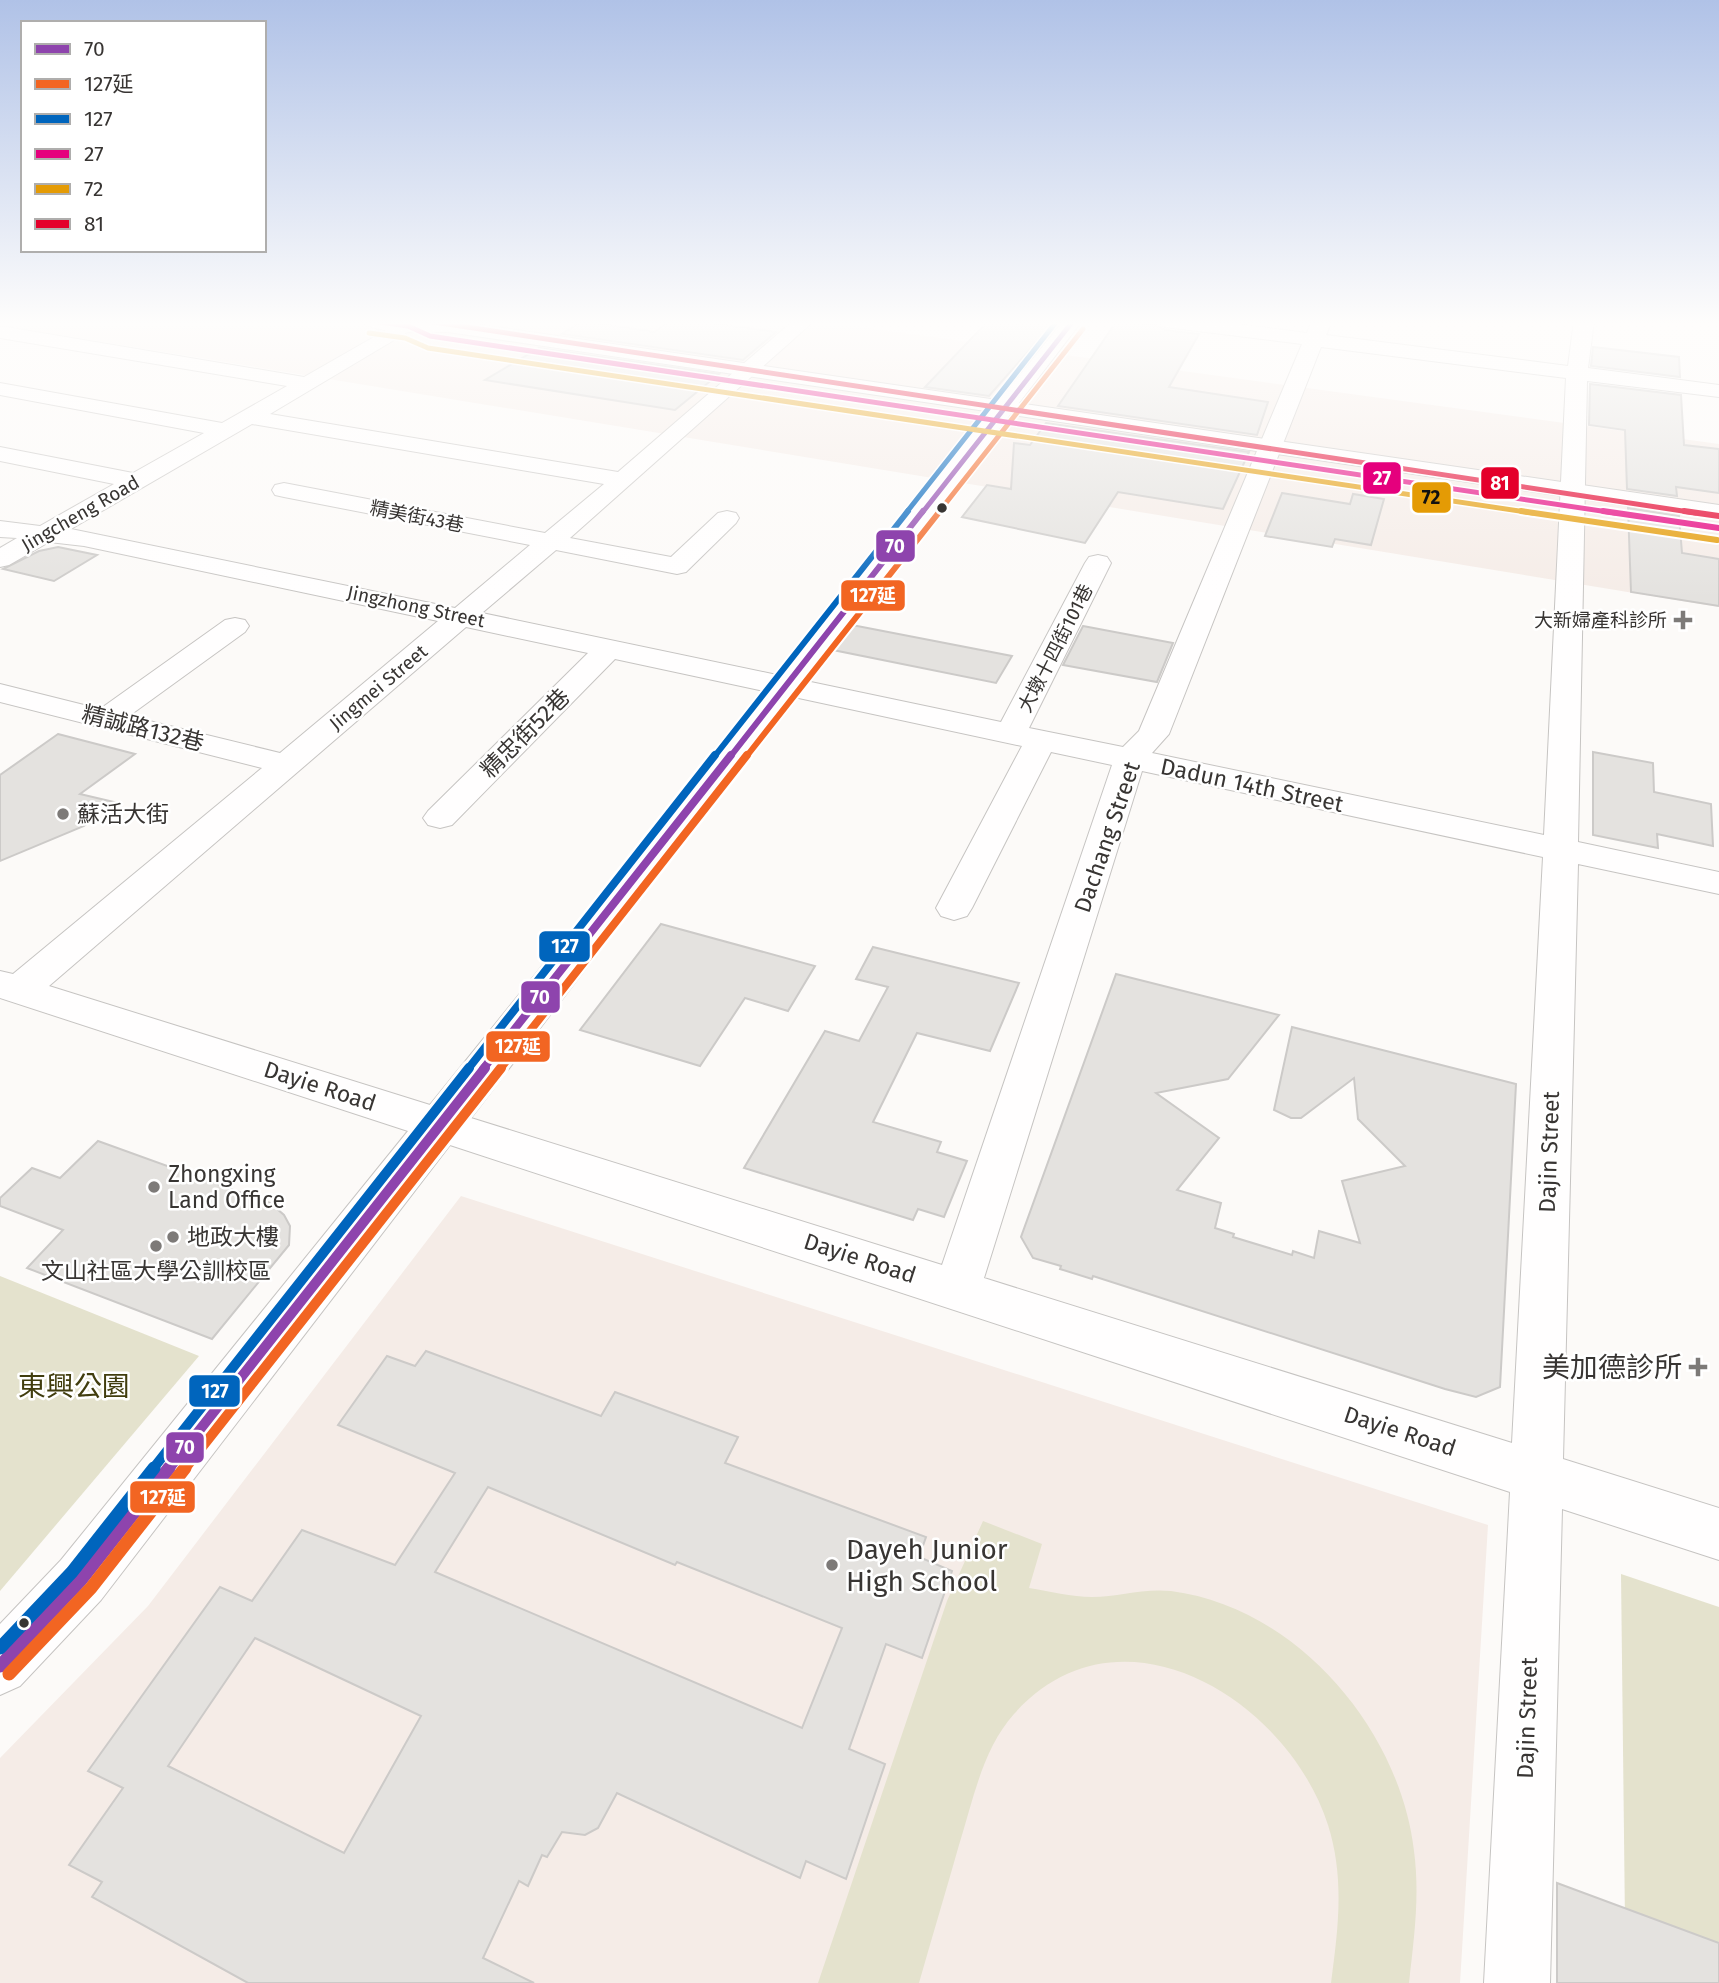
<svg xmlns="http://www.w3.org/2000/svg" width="1719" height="1983" viewBox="0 0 1719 1983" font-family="'Fira Sans','Noto Sans TC',sans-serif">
	<rect width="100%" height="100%" fill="#fcfaf8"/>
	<g fill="#f5ece7">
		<path d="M 0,321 L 815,321 L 1719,444 L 1719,607 L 0,325 Z"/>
		<path d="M 461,1196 L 1488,1525 L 1460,1983 L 0,1983 L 0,1758 L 148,1606 Z"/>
	</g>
	<g fill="#e4e2cd">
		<path d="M 0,1276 L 199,1356 L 0,1591 Z"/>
		<path d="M 983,1521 L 1042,1544 L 1029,1588 C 1049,1591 1072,1597 1092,1597 C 1119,1597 1142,1588 1171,1591 C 1296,1607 1400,1729 1414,1851 C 1420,1896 1414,1938 1409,1983 L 1331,1983 C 1338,1929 1345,1879 1328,1825 C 1288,1700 1120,1595 1014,1714 C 982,1750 973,1801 959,1845 C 946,1891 932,1937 919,1983 L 818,1983 L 947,1601 Z"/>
		<path d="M 1621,1574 L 1719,1607 L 1719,1963 L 1625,1923 Z"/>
	</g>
	<g fill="#e4e2df" stroke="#cccac8" stroke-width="2" fill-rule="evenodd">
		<path d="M 582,321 L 655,332 L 669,321 L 696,321 L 776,332 L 743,360 L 562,334 Z"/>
		<path d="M 988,321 L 1055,321 L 989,396 L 925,387 Z"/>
		<path d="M 1117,321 L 1157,325 L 1165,330 L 1199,334 L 1169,387 L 1268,402 L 1257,435 L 1058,406 Z"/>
		<path d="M 1593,347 L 1679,357 L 1680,377 L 1591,366 Z"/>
		<path d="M 539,348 L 719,374 L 675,410 L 485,380 Z"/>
		<path d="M 1590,384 L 1681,395 L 1684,445 L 1719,449 L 1719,493 L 1676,487 L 1677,496 L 1627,489 L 1625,430 L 1589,425 Z"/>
		<path d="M 1046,423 L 1249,452 L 1223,509 L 1118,492 L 1085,543 L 962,517 L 987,485 L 1011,489 L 1014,443 L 1030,445 Z"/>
		<path d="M 1282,493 L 1350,504 L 1353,494 L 1384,499 L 1371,545 L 1335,539 L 1332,547 L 1265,536 Z"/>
		<path d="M 1628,508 L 1679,516 L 1682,553 L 1719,559 L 1719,606 L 1631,592 Z"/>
		<path d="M 58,547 L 97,555 L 54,581 L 3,569 L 39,551 Z"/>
		<path d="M 852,625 L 1012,656 L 996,683 L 833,650 Z"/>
		<path d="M 1083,626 L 1173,643 L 1157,682 L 1063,665 Z"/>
		<path d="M 58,734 L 135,754 L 80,794 L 114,802 L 84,826 L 0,861 L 0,775 Z"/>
		<path d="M 1593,752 L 1653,763 L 1654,792 L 1711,804 L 1713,846 L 1657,834 L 1658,848 L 1593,835 Z"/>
		<path d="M 661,924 L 815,966 L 788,1011 L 745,998 L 700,1066 L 580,1030 Z"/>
		<path d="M 873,947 L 1019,983 L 990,1051 L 917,1033 L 873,1122 L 941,1142 L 937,1152 L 967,1161 L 944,1217 L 918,1209 L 913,1220 L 744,1168 L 825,1031 L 859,1041 L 888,987 L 856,979 Z"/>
		<path d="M 1116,974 L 1279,1015 L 1228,1079 L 1156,1093 L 1219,1138 L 1177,1190 L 1221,1203 L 1215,1228 L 1234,1234 L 1233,1237 L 1292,1255 L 1293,1251 L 1314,1258 L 1319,1231 L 1360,1243 L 1342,1181 L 1405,1166 L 1358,1119 L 1354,1078 L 1301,1118 L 1291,1118 L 1274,1110 L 1292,1027 L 1516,1084 L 1500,1387 L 1476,1397 L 1445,1389 L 1093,1276 L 1092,1279 L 1060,1269 L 1061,1266 L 1033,1258 L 1021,1237 Z"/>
		<path d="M 98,1141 L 270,1203 L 284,1215 L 290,1226 L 289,1245 L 212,1339 L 27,1268 L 63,1230 L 0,1206 L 0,1198 L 32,1168 L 60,1178 Z"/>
		<path d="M 426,1351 L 601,1416 L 615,1392 L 738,1437 L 725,1463 L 926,1537 L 919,1557 L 952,1571 L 922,1658 L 886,1644 L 849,1749 L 885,1764 L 846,1879 L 806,1861 L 800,1878 L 617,1793 L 598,1828 L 585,1835 L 562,1832 L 547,1857 L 542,1855 L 528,1886 L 519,1881 L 483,1958 L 534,1983 L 248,1983 L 92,1897 L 102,1882 L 69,1865 L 123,1788 L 88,1771 L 220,1587 L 252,1601 L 302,1530 L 395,1565 L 455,1473 L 338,1425 L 387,1356 L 415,1366 ZM 488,1487 L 675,1565 L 677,1562 L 842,1628 L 802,1728 L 435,1572 ZM 255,1638 L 421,1716 L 344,1853 L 168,1766 Z"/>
		<path d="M 1557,1883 L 1719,1943 L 1719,1983 L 1557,1983 Z"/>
	</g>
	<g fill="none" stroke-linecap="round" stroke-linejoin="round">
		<defs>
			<path id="minor" d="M 402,321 L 426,321 L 270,414 L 618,472 L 793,321 L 814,321 L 570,538 L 671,557 L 718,513 L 727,511 L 736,513 L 739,518 L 736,523 L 686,572 L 677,574 L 556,550 L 482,613 L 777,675 L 1063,321 L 1082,321 L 806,681 L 1001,722 L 1085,563 L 1089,557 L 1098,555 L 1107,557 L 1111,563 L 1029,728 L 1123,747 L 1139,731 L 1302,344 L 1165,327 L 1156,321 L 1213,321 L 1307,333 L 1312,321 L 1332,321 L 1326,335 L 1568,366 L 1574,321 L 1594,321 L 1588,368 L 1719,385 L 1719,397 L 1587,381 L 1578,842 L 1719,872 L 1719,894 L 1578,864 L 1563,1459 L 1719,1508 L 1719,1560 L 1562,1509 L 1550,1983 L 1484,1983 L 1510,1492 L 450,1145 L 101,1600 L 20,1686 L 0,1695 L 0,1624 L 61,1560 L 408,1131 L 0,998 L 0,971 L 13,974 L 262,768 L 0,702 L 0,684 L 100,709 L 225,620 L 235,618 L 245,620 L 249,626 L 245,632 L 129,716 L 280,753 L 438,621 L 84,546 L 49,542 L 9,565 L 0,567 L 0,548 L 17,538 L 0,537 L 0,521 L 40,526 L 114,484 L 0,461 L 0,447 L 133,473 L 204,433 L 0,395 L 0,383 L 222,423 L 287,386 L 0,338 L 0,326 L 304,377 ZM 1321,347 L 1566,378 L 1544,835 L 1152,753 L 1169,734 ZM 252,424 L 604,484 L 545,533 L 284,483 L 275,485 L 272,490 L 275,495 L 284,497 L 530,545 L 455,608 L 71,529 ZM 466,627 L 588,653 L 428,811 L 423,818 L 428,825 L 440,828 L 452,825 L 615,659 L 764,691 L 430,1105 L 49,986 ZM 794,697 L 1022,746 L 936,908 L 941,916 L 954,920 L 967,916 L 972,908 L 1051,752 L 1112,765 L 942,1265 L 471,1118 ZM 1142,771 L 1543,857 L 1512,1443 L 984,1278 Z"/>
			<path id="major" d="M 362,321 L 455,321 L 1719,505 L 1719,519 L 448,332 C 429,332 374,335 362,321 Z"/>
		</defs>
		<use href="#minor" stroke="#c6c4c2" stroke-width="2"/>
		<use href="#major" stroke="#c6c4c2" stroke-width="2"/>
		<use href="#minor" fill="#fffefe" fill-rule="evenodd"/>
		<use href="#major" fill="#fffefe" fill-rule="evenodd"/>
		<defs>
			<path id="bus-1-far4" d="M 922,513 L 1073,321"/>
			<path id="bus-1-far3" d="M 730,757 L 923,511"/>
			<path id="bus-1-far2" d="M 483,1069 L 731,755"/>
			<path id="bus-1-far1" d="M 168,1470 L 485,1068"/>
			<path id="bus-1" d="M 0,1666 L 81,1580 L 169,1468"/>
			<path id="bus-2-far4" d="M 938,513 L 1083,329"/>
			<path id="bus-2-far3" d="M 746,757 L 940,511"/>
			<path id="bus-2-far2" d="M 500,1069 L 747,755"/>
			<path id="bus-2-far1" d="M 184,1470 L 501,1068"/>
			<path id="bus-2" d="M 9,1674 L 91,1588 L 185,1468"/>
			<path id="bus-3-far4" d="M 906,513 L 1057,321"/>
			<path id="bus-3-far3" d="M 714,757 L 908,511"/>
			<path id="bus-3-far2" d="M 468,1069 L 715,755"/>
			<path id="bus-3-far1" d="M 152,1470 L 469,1068"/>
			<path id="bus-3" d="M 0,1648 L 72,1572 L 154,1468"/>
			<path id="bus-4-far1" d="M 373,321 L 408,326 L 430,336 L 1615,513"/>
			<path id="bus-4" d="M 1603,511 L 1719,528"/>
			<path id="bus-5-far1" d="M 369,333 L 405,338 L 428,348 L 1533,513"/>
			<path id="bus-5" d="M 1521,511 L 1717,540"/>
			<path id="bus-6-far1" d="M 427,321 L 1696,513"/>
			<path id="bus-6" d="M 1684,511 L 1719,516"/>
		</defs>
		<use href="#bus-1-far4" stroke="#fff" stroke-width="8"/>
		<use href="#bus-1-far3" stroke="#fff" stroke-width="10"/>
		<use href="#bus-1-far2" stroke="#fff" stroke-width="13"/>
		<use href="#bus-1-far1" stroke="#fff" stroke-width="16"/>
		<use href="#bus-1" stroke="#fff" stroke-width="18"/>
		<use href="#bus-2-far4" stroke="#fff" stroke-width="8"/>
		<use href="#bus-2-far3" stroke="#fff" stroke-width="10"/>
		<use href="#bus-2-far2" stroke="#fff" stroke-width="13"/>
		<use href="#bus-2-far1" stroke="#fff" stroke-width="16"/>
		<use href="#bus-2" stroke="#fff" stroke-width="18"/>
		<use href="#bus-3-far4" stroke="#fff" stroke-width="8"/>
		<use href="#bus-3-far3" stroke="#fff" stroke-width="10"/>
		<use href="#bus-3-far2" stroke="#fff" stroke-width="13"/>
		<use href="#bus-3-far1" stroke="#fff" stroke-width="16"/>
		<use href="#bus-3" stroke="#fff" stroke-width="18"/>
		<use href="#bus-4-far1" stroke="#fff" stroke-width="8"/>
		<use href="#bus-4" stroke="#fff" stroke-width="10"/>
		<use href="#bus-5-far1" stroke="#fff" stroke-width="8"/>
		<use href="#bus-5" stroke="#fff" stroke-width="10"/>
		<use href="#bus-6-far1" stroke="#fff" stroke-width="8"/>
		<use href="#bus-6" stroke="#fff" stroke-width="10"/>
		<use href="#bus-1-far4" stroke="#8e44ad" stroke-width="5"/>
		<use href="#bus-1-far3" stroke="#8e44ad" stroke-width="6"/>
		<use href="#bus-1-far2" stroke="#8e44ad" stroke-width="8"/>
		<use href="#bus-1-far1" stroke="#8e44ad" stroke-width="10"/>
		<use href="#bus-1" stroke="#8e44ad" stroke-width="13"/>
		<use href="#bus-2-far4" stroke="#f26522" stroke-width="5"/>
		<use href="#bus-2-far3" stroke="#f26522" stroke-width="6"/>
		<use href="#bus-2-far2" stroke="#f26522" stroke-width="8"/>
		<use href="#bus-2-far1" stroke="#f26522" stroke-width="10"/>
		<use href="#bus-2" stroke="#f26522" stroke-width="13"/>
		<use href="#bus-3-far4" stroke="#0065bd" stroke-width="5"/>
		<use href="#bus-3-far3" stroke="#0065bd" stroke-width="6"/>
		<use href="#bus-3-far2" stroke="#0065bd" stroke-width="8"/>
		<use href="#bus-3-far1" stroke="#0065bd" stroke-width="10"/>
		<use href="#bus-3" stroke="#0065bd" stroke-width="13"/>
		<use href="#bus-4-far1" stroke="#e5007d" stroke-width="5"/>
		<use href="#bus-4" stroke="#e5007d" stroke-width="6"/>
		<use href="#bus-5-far1" stroke="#e49b05" stroke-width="5"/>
		<use href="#bus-5" stroke="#e49b05" stroke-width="6"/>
		<use href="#bus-6-far1" stroke="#e4002b" stroke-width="5"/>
		<use href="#bus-6" stroke="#e4002b" stroke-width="6"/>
	</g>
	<linearGradient id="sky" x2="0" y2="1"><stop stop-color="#b0c2e7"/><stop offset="0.54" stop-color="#fefdfc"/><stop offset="1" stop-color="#fefdfc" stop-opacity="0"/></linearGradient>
	<rect width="1719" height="599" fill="url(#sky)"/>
	<g fill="#383533" stroke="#fff" stroke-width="2.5">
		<circle cx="942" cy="508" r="6"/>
		<circle cx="24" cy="1623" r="6"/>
	</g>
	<g fill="#7d7a78" stroke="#fff" stroke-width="2.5">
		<path d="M1679.5 609.5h7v7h7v7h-7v7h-7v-7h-7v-7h7z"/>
		<circle cx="63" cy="814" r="7"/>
		<circle cx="154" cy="1187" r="7"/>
		<circle cx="173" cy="1237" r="7"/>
		<circle cx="156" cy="1246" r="7"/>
		<path d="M1694.5 1356.5h7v7h7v7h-7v7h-7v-7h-7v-7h7z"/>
		<circle cx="832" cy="1565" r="7"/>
	</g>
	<g text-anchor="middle" stroke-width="5" stroke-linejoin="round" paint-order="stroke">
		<g font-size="19" fill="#383533" stroke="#fff">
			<text transform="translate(80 513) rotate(-30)" y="7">Jingcheng Road</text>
			<text transform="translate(417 516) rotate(11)" y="7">精美街43巷</text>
			<text transform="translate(416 606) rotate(12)" y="7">Jingzhong Street</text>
			<text transform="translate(1055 648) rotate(-63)" y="7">大墩十四街101巷</text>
			<text transform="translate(378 687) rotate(-40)" y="7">Jingmei Street</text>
		</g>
		<g font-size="19" fill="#383533" stroke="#fff" text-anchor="end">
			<text x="1667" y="627">大新婦產科診所</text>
		</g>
		<g font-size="23" fill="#383533" stroke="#fff">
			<text transform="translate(143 728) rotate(14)" y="8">精誠路132巷</text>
			<text transform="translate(525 733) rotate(-45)" y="8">精忠街52巷</text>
			<text transform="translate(1252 785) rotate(12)" y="8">Dadun 14th Street</text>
			<text transform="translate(1107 837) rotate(-71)" y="8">Dachang Street</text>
			<text transform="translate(320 1086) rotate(18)" y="8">Dayie Road</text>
			<text transform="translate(1549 1152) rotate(-88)" y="8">Dajin Street</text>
			<text transform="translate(860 1258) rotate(18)" y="8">Dayie Road</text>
			<text transform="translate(1400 1431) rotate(18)" y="8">Dayie Road</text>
			<text transform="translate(1527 1718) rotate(-88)" y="8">Dajin Street</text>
		</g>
		<g font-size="23" fill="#383533" stroke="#fff" text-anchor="start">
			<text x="77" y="822">蘇活大街</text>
			<text x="168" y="1182">Zhongxing<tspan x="168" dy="26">Land Office</tspan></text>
			<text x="187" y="1245">地政大樓</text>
			<text x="156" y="1279" text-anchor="middle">文山社區大學公訓校區</text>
		</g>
		<g font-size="28" fill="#383533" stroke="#fff" text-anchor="end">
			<text x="1682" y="1377">美加德診所</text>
			<text x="846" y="1559" text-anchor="start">Dayeh Junior<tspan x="846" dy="32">High School</tspan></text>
		</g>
		<g font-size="28" fill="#413d0e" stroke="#fff">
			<text x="74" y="1396">東興公園</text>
		</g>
	</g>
	<g stroke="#fff" stroke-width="2.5">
		<rect x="1362" y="461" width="40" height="34" rx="7" fill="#e5007d"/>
		<rect x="1480" y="466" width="40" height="34" rx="7" fill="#e4002b"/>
		<rect x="1411" y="481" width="41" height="33" rx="7" fill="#e49b05"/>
		<rect x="875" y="529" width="41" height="34" rx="7" fill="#8e44ad"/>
		<rect x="840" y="579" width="66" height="33" rx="7" fill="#f26522"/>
		<rect x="538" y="930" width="53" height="33" rx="7" fill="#0065bd"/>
		<rect x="520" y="980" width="41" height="34" rx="7" fill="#8e44ad"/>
		<rect x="485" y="1030" width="66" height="33" rx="7" fill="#f26522"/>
		<rect x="188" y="1374" width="53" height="34" rx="7" fill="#0065bd"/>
		<rect x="165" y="1431" width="40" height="33" rx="7" fill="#8e44ad"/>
		<rect x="129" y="1480" width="67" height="34" rx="7" fill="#f26522"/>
	</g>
	<g font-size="19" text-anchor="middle" font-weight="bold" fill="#fff">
		<text x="1382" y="485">27</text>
		<text x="1500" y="490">81</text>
		<text x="895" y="553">70</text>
		<text x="873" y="602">127延</text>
		<text x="565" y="953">127</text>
		<text x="540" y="1004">70</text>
		<text x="518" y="1053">127延</text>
		<text x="215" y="1398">127</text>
		<text x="185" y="1454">70</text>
		<text x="163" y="1504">127延</text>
	</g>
	<g font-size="19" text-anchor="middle" font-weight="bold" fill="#111">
		<text x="1431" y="504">72</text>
	</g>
	<rect x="21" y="21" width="245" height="231" fill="#ffffff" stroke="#afaead" stroke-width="2"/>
	<rect x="35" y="44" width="35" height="10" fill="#8e44ad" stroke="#afaead" stroke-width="2"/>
	<text x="84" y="56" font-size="21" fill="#383533">70</text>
	<rect x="35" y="79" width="35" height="10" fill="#f26522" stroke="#afaead" stroke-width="2"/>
	<text x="84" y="91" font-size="21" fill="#383533">127延</text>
	<rect x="35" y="114" width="35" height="10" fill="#0065bd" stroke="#afaead" stroke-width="2"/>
	<text x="84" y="126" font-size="21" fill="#383533">127</text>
	<rect x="35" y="149" width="35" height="10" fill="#e5007d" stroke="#afaead" stroke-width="2"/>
	<text x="84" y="161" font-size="21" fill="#383533">27</text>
	<rect x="35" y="184" width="35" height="10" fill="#e49b05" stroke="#afaead" stroke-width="2"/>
	<text x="84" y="196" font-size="21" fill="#383533">72</text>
	<rect x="35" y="219" width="35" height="10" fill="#e4002b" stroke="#afaead" stroke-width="2"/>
	<text x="84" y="231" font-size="21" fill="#383533">81</text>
</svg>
